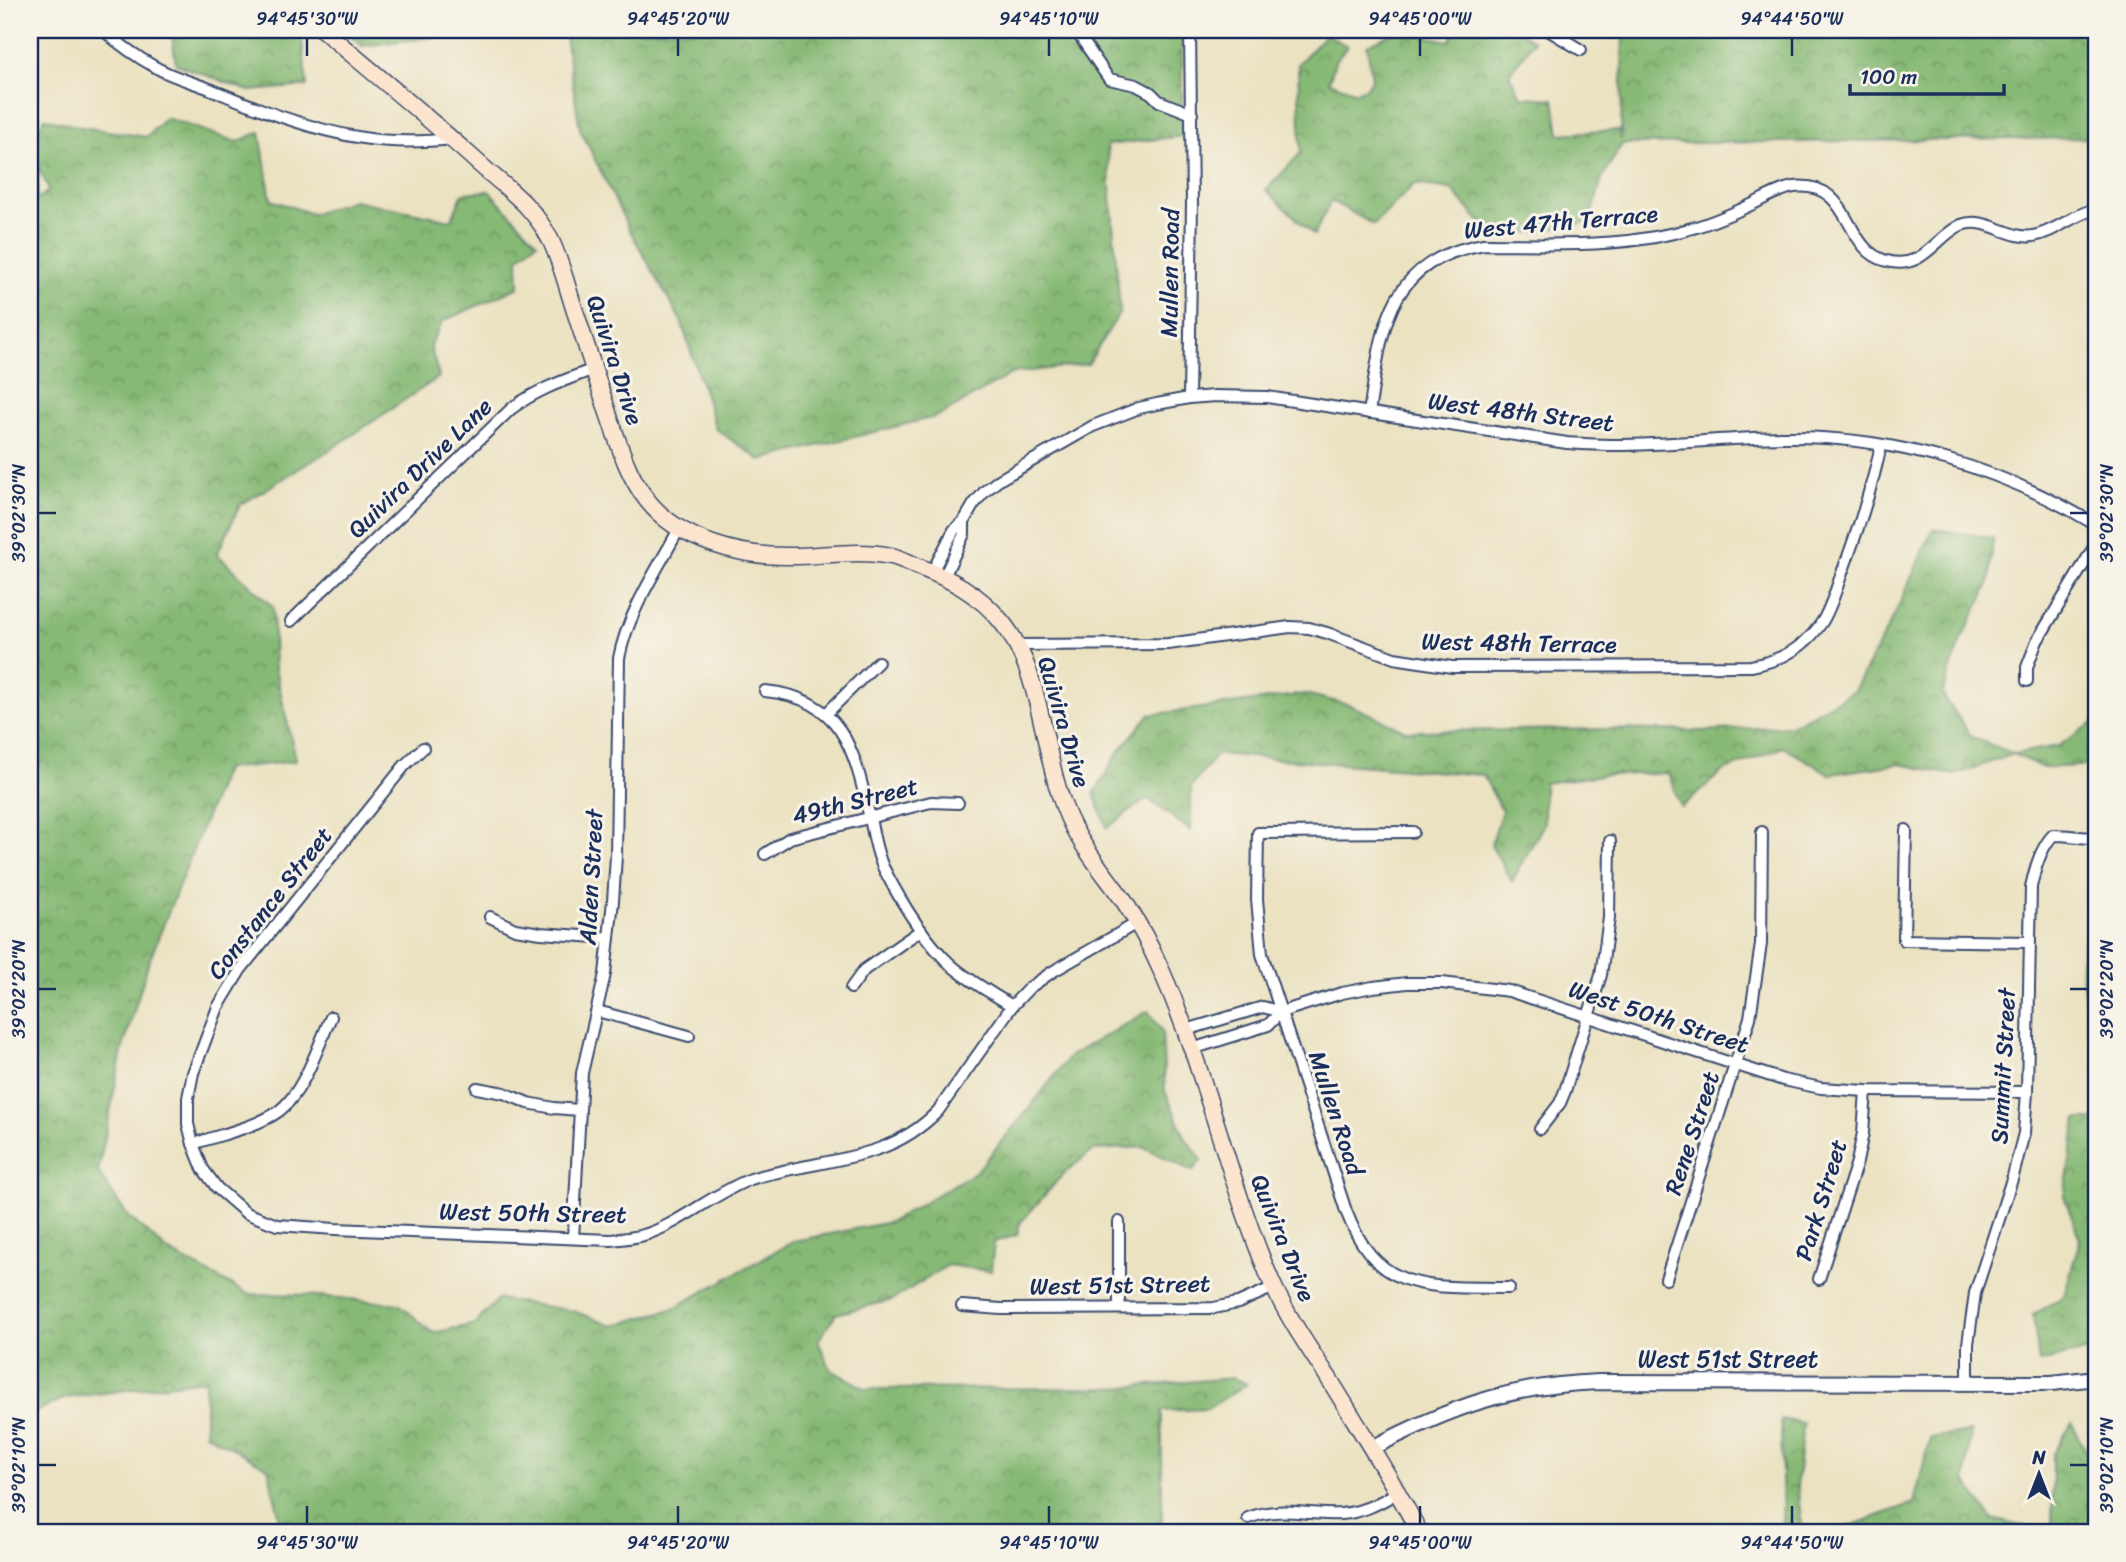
<svg xmlns="http://www.w3.org/2000/svg" width="2126" height="1562" viewBox="0 0 2126 1562" font-family="Sriracha,sans-serif">
	<defs>
		<pattern id="grass-dots" width="8" height="8" patternUnits="userSpaceOnUse" patternTransform="scale(1.75)"><rect width="8" height="8" fill="#a8d988"/><path d="M2 2h.1M6 6h.1" fill="none" stroke="#90bb78" stroke-width="1.8" stroke-linecap="round"/></pattern>
		<pattern id="forest-crowns" width="20" height="18" patternUnits="userSpaceOnUse" patternTransform="scale(1.75)"><rect width="20" height="18" fill="#86b974"/><path d="M2 6a3 3 0 1 1 6 0M12 15a3 3 0 1 1 6 0" fill="none" stroke="#6d9762"/></pattern>
	</defs>
	<rect width="100%" height="100%" fill="#f7f3e8"/>
	<filter id="ink" filterUnits="userSpaceOnUse"><feTurbulence type="fractalNoise" baseFrequency=".0143" numOctaves="2"/><feDisplacementMap in="SourceGraphic" scale="14" xChannelSelector="R" yChannelSelector="G"/><feConvolveMatrix kernelMatrix="1 2 1 2 8 2 1 2 1" color-interpolation-filters="sRGB"/></filter>
	<filter id="wash" filterUnits="userSpaceOnUse"><feTurbulence type="fractalNoise" baseFrequency=".00686" numOctaves="4" result="noise"/><feDisplacementMap in="SourceGraphic" scale="28" xChannelSelector="R" yChannelSelector="G"/><feGaussianBlur stdDeviation="1.57" result="paint"/><feColorMatrix in="noise" values="0 0 0 0 0 0 0 0 0 0 0 0 0 0 0 0 0 1.4 0 .05"/><feComposite in="paint" operator="in"/></filter>
	<g filter="url(#wash)">
		<rect width="100%" height="100%" fill="#ebe2c1"/>
		<path fill="url(#grass-dots)" stroke="#628473" stroke-width="2" d="M 30,132 L 42,132 L 36,215 L 30,222 Z"/>
		<g fill="url(#forest-crowns)" stroke="#507469" stroke-width="2">
			<path d="M 171,30 L 301,30 L 307,86 L 249,91 L 176,64 Z"/>
			<path d="M 343,30 L 454,30 L 458,34 L 362,46 Z"/>
			<path d="M 564,30 L 1182,30 L 1182,136 L 1107,145 L 1120,312 L 1088,364 L 1013,373 L 939,416 L 760,460 L 716,429 L 681,321 L 629,229 L 580,129 Z"/>
			<path d="M 1455,30 L 1516,30 L 1534,41 L 1509,75 L 1522,97 L 1554,99 L 1559,134 L 1619,130 L 1621,140 L 1623,30 L 2096,30 L 2096,138 L 1622,144 L 1602,178 L 1590,222 L 1529,233 L 1483,225 L 1451,189 L 1414,184 L 1374,225 L 1331,201 L 1314,235 L 1266,190 L 1301,153 L 1298,64 L 1326,34 L 1347,46 L 1335,61 L 1329,82 L 1356,92 L 1366,88 L 1372,79 L 1367,45 L 1398,31 L 1450,41 Z"/>
			<path d="M 45,118 L 76,126 L 146,137 L 166,118 L 237,142 L 260,132 L 271,200 L 313,214 L 353,200 L 451,220 L 463,193 L 489,191 L 537,242 L 518,258 L 519,287 L 443,321 L 430,345 L 439,377 L 333,448 L 240,505 L 217,554 L 273,607 L 275,668 L 296,761 L 225,769 L 148,964 L 122,1051 L 98,1172 L 127,1215 L 169,1252 L 248,1294 L 309,1295 L 399,1304 L 433,1333 L 475,1324 L 498,1299 L 574,1311 L 612,1326 L 672,1309 L 794,1241 L 890,1222 L 977,1171 L 1027,1111 L 1070,1056 L 1148,1011 L 1162,1031 L 1165,1091 L 1186,1139 L 1202,1160 L 1192,1171 L 1144,1147 L 1094,1150 L 1065,1172 L 1020,1223 L 1017,1235 L 994,1242 L 991,1271 L 948,1265 L 892,1300 L 836,1314 L 818,1341 L 831,1370 L 866,1389 L 1113,1388 L 1233,1378 L 1247,1384 L 1207,1409 L 1162,1411 L 1162,1532 L 283,1532 L 268,1468 L 205,1433 L 205,1380 L 65,1398 L 30,1415 L 30,206 L 49,190 L 34,156 L 30,155 L 30,143 Z"/>
			<path d="M 1933,529 L 1993,538 L 1989,585 L 1960,642 L 1942,694 L 1972,737 L 2014,754 L 2058,746 L 2096,721 L 2096,765 L 2043,768 L 2014,754 L 1954,775 L 1900,764 L 1830,774 L 1783,747 L 1723,771 L 1681,807 L 1668,773 L 1603,775 L 1544,783 L 1544,824 L 1512,881 L 1491,845 L 1502,811 L 1483,775 L 1217,754 L 1191,787 L 1191,831 L 1147,798 L 1107,828 L 1094,794 L 1117,754 L 1149,715 L 1305,694 L 1350,705 L 1406,731 L 1609,729 L 1702,731 L 1791,726 L 1854,691 L 1894,616 Z"/>
			<path d="M 2092,898 L 2096,898 L 2096,1024 L 2088,1029 L 2081,962 Z"/>
			<path d="M 2096,1116 L 2096,1323 L 2090,1350 L 2039,1362 L 2033,1315 L 2064,1296 L 2080,1240 L 2064,1196 L 2077,1119 L 2094,1119 Z"/>
			<path d="M 1781,1419 L 1803,1423 L 1797,1481 L 1802,1532 L 1783,1532 Z"/>
			<path d="M 2072,1423 L 2096,1472 L 2096,1513 L 2092,1532 L 2052,1532 L 2053,1454 Z"/>
			<path d="M 1971,1432 L 1965,1480 L 1992,1519 L 2047,1532 L 1833,1532 L 1914,1503 L 1930,1438 Z"/>
		</g>
	</g>
	<g filter="url(#ink)">
		<g fill="none" stroke-linecap="round" stroke-linejoin="round">
			<defs>
				<g id="minor">
					<path d="M 103,30 C 119,44 137,57 155,67 C 172,77 192,82 210,89 C 259,109 310,130 363,138 C 393,143 423,142 454,139"/>
					<path d="M 1078,30 L 1081,38 L 1109,79 L 1136,85 L 1151,93 L 1159,101 L 1192,114"/>
					<path d="M 1548,30 L 1581,50"/>
					<path d="M 1189,398 L 1192,205 L 1190,30"/>
					<path d="M 1369,413 C 1382,330 1385,261 1484,244 C 1555,244 1627,249 1696,227 C 1716,221 1736,212 1755,203 C 1767,197 1780,189 1794,187 C 1853,180 1842,250 1887,261 C 1923,271 1935,237 1961,225 C 1985,215 2009,240 2033,236 C 2056,232 2073,214 2096,209"/>
					<path d="M 932,572 L 954,530 L 964,521 L 974,504 L 985,491 L 999,480 L 1093,426 L 1139,408 L 1157,404 L 1189,398 L 1215,396 L 1267,397 L 1567,443 C 1583,444 1599,445 1615,445 C 1671,445 1726,438 1781,437 C 1892,435 2002,468 2096,525"/>
					<path d="M 944,577 L 964,534 L 964,521"/>
					<path d="M 291,621 L 511,409 C 536,390 565,380 594,369"/>
					<path d="M 1018,645 L 1168,644 L 1290,627 L 1309,628 L 1327,633 L 1394,658 L 1452,667 L 1751,666 C 1780,661 1805,648 1822,622 C 1831,608 1836,589 1842,573 C 1858,530 1872,489 1881,445"/>
					<path d="M 2027,681 L 2027,667 L 2037,641 L 2096,544"/>
					<path d="M 765,691 C 847,699 855,755 871,823 C 874,838 877,855 884,869 C 901,902 923,939 951,965 C 969,981 992,993 1012,1006"/>
					<path d="M 827,713 L 878,662"/>
					<path d="M 423,748 L 405,765 L 241,969 L 218,1007 L 193,1073 L 188,1098 L 188,1124 L 193,1144 L 203,1169 L 217,1188 L 246,1213 L 277,1225 L 335,1229 L 610,1240 C 622,1239 635,1238 647,1234 C 684,1221 714,1193 751,1179 C 762,1175 775,1173 787,1170 C 844,1158 895,1155 938,1111 L 1012,1006 L 1029,988 L 1052,972 L 1137,923"/>
					<path d="M 1906,830 L 1904,940 L 2029,942"/>
					<path d="M 1413,832 L 1258,833 L 1257,899 L 1262,954 L 1346,1211 C 1379,1297 1431,1286 1509,1288"/>
					<path d="M 765,854 L 790,838 L 931,802 L 958,803"/>
					<path d="M 490,917 L 515,929 L 541,933 L 609,938"/>
					<path d="M 851,988 L 864,970 L 921,930"/>
					<path d="M 597,1011 L 689,1036"/>
					<path d="M 1186,1030 L 1263,1007 L 1281,1012"/>
					<path d="M 1192,1049 L 1268,1025 L 1281,1012 L 1342,993 L 1373,987 L 1407,983 L 1442,983 L 1509,991 L 1783,1080 L 1821,1088 L 1866,1091 L 2027,1092"/>
					<path d="M 477,1088 L 504,1093 L 528,1103 L 554,1108 L 579,1110"/>
					<path d="M 1540,1129 L 1560,1103 L 1565,1091 L 1601,975 L 1609,918 L 1610,841"/>
					<path d="M 193,1144 C 219,1135 257,1127 279,1111 C 304,1092 318,1046 331,1017"/>
					<path d="M 573,1238 L 582,1073 L 605,974 L 613,901 L 616,856 L 619,658 C 628,612 657,570 679,529"/>
					<path d="M 1666,1279 L 1750,1018 L 1761,944 L 1762,832"/>
					<path d="M 1819,1279 L 1857,1162 L 1863,1133 L 1866,1091"/>
					<path d="M 962,1306 L 1001,1309 L 1214,1308 L 1238,1303 L 1274,1287"/>
					<path d="M 1119,1308 L 1119,1222"/>
					<path d="M 1968,1383 L 1968,1344 L 1975,1293 L 2013,1176 L 2024,1133 L 2027,1092 L 2031,887 C 2035,869 2040,849 2053,835 C 2068,835 2081,838 2096,838"/>
					<path d="M 1248,1518 C 1282,1505 1306,1516 1340,1514 C 1361,1513 1379,1504 1396,1493"/>
				</g>
				<path id="tertiary" d="M 1372,1448 C 1449,1408 1510,1385 1599,1382 L 2052,1383 L 2096,1378"/>
				<path id="secondary" d="M 323,30 C 374,73 425,115 475,160 C 504,187 531,202 550,239 C 560,259 566,283 573,305 C 585,343 598,381 610,419 C 620,447 628,476 647,500 C 679,541 741,557 791,556 C 824,556 858,549 891,556 C 900,558 910,563 919,567 C 951,579 979,594 1001,621 C 1046,674 1041,766 1073,827 C 1087,854 1107,877 1124,901 C 1139,924 1151,947 1162,972 C 1207,1073 1228,1182 1272,1283 C 1287,1316 1308,1347 1328,1377 C 1359,1428 1392,1479 1419,1532"/>
			</defs>
			<use href="#minor" stroke="#3a4a6d" stroke-width="14"/>
			<use href="#tertiary" stroke="#3a4a6d" stroke-width="18"/>
			<use href="#secondary" stroke="#3a4a6d" stroke-width="19"/>
			<use href="#minor" stroke="#fff" stroke-width="10"/>
			<use href="#tertiary" stroke="#fff" stroke-width="14"/>
			<use href="#secondary" stroke="#fce5cf" stroke-width="16"/>
		</g>
	</g>
	<path fill="none" stroke="#1b2f5e" stroke-width="2.5" d="M 307,38 L 307,56M 678,38 L 678,56M 1049,38 L 1049,56M 1420,38 L 1420,56M 1792,38 L 1792,56M 38,513 L 56,513M 2070,513 L 2088,513M 38,989 L 56,989M 2070,989 L 2088,989M 38,1465 L 56,1465M 2070,1465 L 2088,1465M 307,1506 L 307,1524M 678,1506 L 678,1524M 1049,1506 L 1049,1524M 1420,1506 L 1420,1524M 1792,1506 L 1792,1524"/>
	<g text-anchor="middle" stroke-width="6" stroke-linejoin="round" paint-order="stroke">
		<g font-size="24" fill="#1b2f5e" stroke="#f7f3e8">
			<text transform="translate(1561 222) rotate(-5)" y="8">West 47th Terrace</text>
			<text transform="translate(1170 273) rotate(-89)" y="8">Mullen Road</text>
			<text transform="translate(615 360) rotate(72)" y="8">Quivira Drive</text>
			<text transform="translate(1521 412) rotate(7)" y="8">West 48th Street</text>
			<text transform="translate(420 468) rotate(-44)" y="8">Quivira Drive Lane</text>
			<text transform="translate(1519 643) rotate(1)" y="8">West 48th Terrace</text>
			<text transform="translate(1064 722) rotate(74)" y="8">Quivira Drive</text>
			<text transform="translate(855 801) rotate(-14)" y="8">49th Street</text>
			<text transform="translate(591 877) rotate(-87)" y="8">Alden Street</text>
			<text transform="translate(270 903) rotate(-52)" y="8">Constance Street</text>
			<text transform="translate(1659 1017) rotate(18)" y="8">West 50th Street</text>
			<text transform="translate(2003 1066) rotate(-87)" y="8">Summit Street</text>
			<text transform="translate(1336 1113) rotate(72)" y="8">Mullen Road</text>
			<text transform="translate(1692 1133) rotate(-72)" y="8">Rene Street</text>
			<text transform="translate(1821 1200) rotate(-73)" y="8">Park Street</text>
			<text transform="translate(533 1213) rotate(1)" y="8">West 50th Street</text>
			<text transform="translate(1283 1238) rotate(68)" y="8">Quivira Drive</text>
			<text transform="translate(1120 1285) rotate(-1)" y="8">West 51st Street</text>
			<text x="1728" y="1367">West 51st Street</text>
		</g>
	</g>
	<rect width="2126" height="1562" fill="none" stroke="#f7f3e8" stroke-width="77"/>
	<g transform="translate(2039 1474)" stroke="#f7f3e8" stroke-width="5" paint-order="stroke">
	<path d="M0-5L12 26L0 18L-12 26Z" fill="#1b2f5e"/>
	<text y="-10" font-size="19" font-weight="bold" text-anchor="middle" fill="#1b2f5e">N</text>
	</g>
	<path d="M1850 84v10h154v-10" fill="none" stroke="#1b2f5e" stroke-width="3.5"/>
	<text x="1860" y="84" font-size="21" fill="#1b2f5e" stroke="#f7f3e8" stroke-width="5" paint-order="stroke">100 m</text>
	<rect x="38" y="38" width="2050" height="1486" fill="none" stroke="#1b2f5e" stroke-width="2.5"/>
	<g font-size="18" text-anchor="middle" fill="#1b2f5e">
		<text x="307" y="25">94°45'30"W</text>
		<text x="678" y="25">94°45'20"W</text>
		<text x="1049" y="25">94°45'10"W</text>
		<text x="1420" y="25">94°45'00"W</text>
		<text x="1792" y="25">94°44'50"W</text>
		<text transform="translate(19 513) rotate(-90)" y="6">39°02'30"N</text>
		<text transform="translate(2107 513) rotate(-90)" y="6">39°02'30"N</text>
		<text transform="translate(19 989) rotate(-90)" y="6">39°02'20"N</text>
		<text transform="translate(2107 989) rotate(-90)" y="6">39°02'20"N</text>
		<text transform="translate(19 1465) rotate(-90)" y="6">39°02'10"N</text>
		<text transform="translate(2107 1465) rotate(-90)" y="6">39°02'10"N</text>
		<text x="307" y="1549">94°45'30"W</text>
		<text x="678" y="1549">94°45'20"W</text>
		<text x="1049" y="1549">94°45'10"W</text>
		<text x="1420" y="1549">94°45'00"W</text>
		<text x="1792" y="1549">94°44'50"W</text>
	</g>
</svg>
